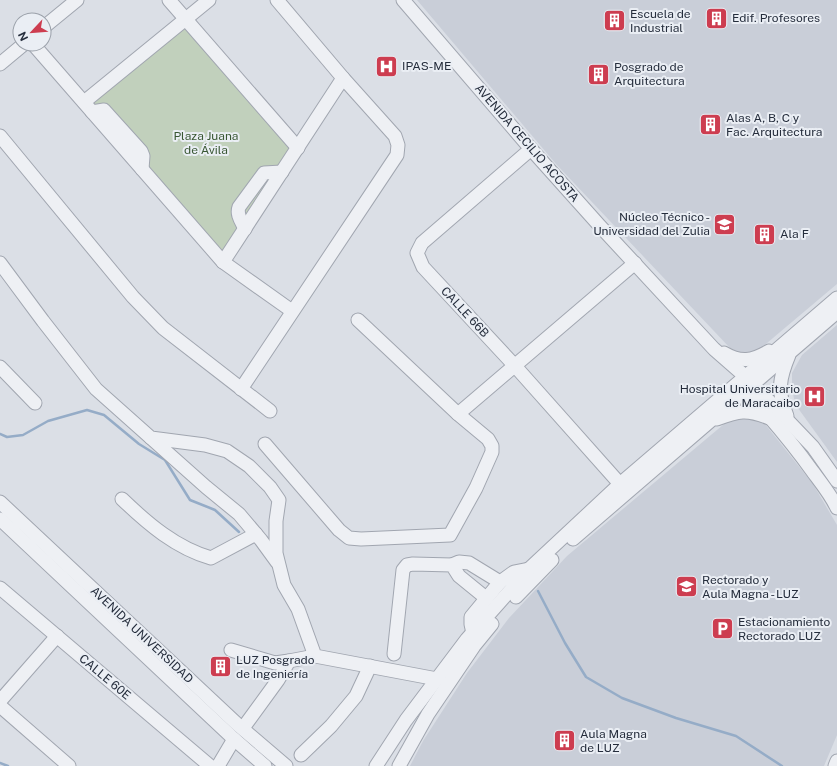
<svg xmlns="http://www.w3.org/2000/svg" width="837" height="766" viewBox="0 0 837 766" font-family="'Public Sans',sans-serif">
	<rect width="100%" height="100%" fill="#dbdfe6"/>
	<g fill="#c9ced8">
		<path d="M 417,0 L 837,0 L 837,284 L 760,349 L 750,354 L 742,354 L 730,348 L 556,164 Z"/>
		<path d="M 837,325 L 837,462 L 795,404 L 792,388 L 792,373 L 802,355 Z"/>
		<path d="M 747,417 L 765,424 L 813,484 L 837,525 L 837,735 L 824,766 L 410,766 L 423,741 L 467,673 L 509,618 L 567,556 L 730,419 Z"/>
	</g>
	<path fill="#c1d0bc" d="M 186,22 L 296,149 L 223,259 L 87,102 Z"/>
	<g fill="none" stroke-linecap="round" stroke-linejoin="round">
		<g stroke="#95acc7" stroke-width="2.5">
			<path d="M 0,434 L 7,437 L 23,435 L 48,421 L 87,410 L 104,415 L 139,444 L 165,460 L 190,500 L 215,510 L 239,532"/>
			<path d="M 538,591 L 565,643 L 586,677 L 622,698 L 676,718 L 736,736 L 782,766"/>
			<path d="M 0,763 L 8,766"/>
		</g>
		<defs>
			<g id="minor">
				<path d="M 169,0 L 298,148"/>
				<path d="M 403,0 L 531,149 L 599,225 L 714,349 L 746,377 L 813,447 L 837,481"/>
				<path d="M 44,27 L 77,0"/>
				<path d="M 33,44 L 223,262 L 292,311"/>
				<path d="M 0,64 L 24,44"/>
				<path d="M 84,102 L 209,0"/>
				<path d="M 92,112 L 104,110 L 141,151 L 143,156 L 142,169"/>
				<path d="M 0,136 L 133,297 L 163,328 L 270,411"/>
				<path d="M 531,149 L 422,243 L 417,253 L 423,267 L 515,366 L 620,484"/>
				<path d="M 245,229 C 242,222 236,215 239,207 L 264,173 L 282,172"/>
				<path d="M 223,262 L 343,78 L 277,0"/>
				<path d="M 0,263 L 43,321 L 96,389 L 151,438 L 205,445 L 227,451 L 249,466 L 270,487 L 279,500 L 276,521 L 276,553 L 284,585 L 298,609 L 315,656 L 437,679"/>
				<path d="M 724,353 C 741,363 752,361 769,351"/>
				<path d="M 0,367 L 35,403"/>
				<path d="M 740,384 C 766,412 791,441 813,472 C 822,484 831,495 837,508"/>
				<path d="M 241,389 L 397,155 L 398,145 L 395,136 L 343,78"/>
				<path d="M 458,414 L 635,263"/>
				<path d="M 787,416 C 777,391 779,379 789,355"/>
				<path d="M 717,419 C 739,411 746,409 769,418"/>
				<path d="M 151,438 L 206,487 L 239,514 L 261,540 L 277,562"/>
				<path d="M 265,444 L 339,530 L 349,538 L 361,539 L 450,535 L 476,488 L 492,452 L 492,446 L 488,439 L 458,414 L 358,320"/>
				<path d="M 122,499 C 148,524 176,548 211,558 L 256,534"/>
				<path d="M 0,502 L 237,724 L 286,766"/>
				<path d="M 0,519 L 234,739 L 265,766"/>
				<path d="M 573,539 L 837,312"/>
				<path d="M 452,565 L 459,562 L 469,563 L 500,582"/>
				<path d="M 0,588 L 210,766"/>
				<path d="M 516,597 L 552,560"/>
				<path d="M 473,633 L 471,624 L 471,617 L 500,582 L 514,572 L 529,569"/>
				<path d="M 231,650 L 275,663 L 289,661"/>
				<path d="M 394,654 L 403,570 L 407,565 L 413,564 L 452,565 L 459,576 L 486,598"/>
				<path d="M 0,701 L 57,636"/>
				<path d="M 0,706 L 69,766"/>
				<path d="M 243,728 L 278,680 L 289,661 L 315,656"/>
				<path d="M 301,755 L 331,726 L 356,696 L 370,666"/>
				<path d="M 218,766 L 234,739"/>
				<path d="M 376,766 L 406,720 L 467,639 L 529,569 L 620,484 L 837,298"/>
				<path d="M 399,766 L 428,714 L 474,646 L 492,624"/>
				<path d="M 835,766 L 837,761"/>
			</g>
		</defs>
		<use href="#minor" stroke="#a1a6b0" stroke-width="15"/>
		<use href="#minor" stroke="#eef0f4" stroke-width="13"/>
	</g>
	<defs>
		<symbol id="building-square" viewBox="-11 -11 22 22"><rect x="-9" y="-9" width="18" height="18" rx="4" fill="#cd3d50" stroke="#eaeef4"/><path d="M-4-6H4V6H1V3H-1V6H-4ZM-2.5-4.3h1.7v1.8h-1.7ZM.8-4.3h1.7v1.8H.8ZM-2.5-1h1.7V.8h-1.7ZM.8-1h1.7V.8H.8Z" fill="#fff"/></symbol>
		<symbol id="hospital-square" viewBox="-11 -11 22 22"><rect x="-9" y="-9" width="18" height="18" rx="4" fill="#cd3d50" stroke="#eaeef4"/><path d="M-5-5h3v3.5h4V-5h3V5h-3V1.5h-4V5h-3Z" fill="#fff"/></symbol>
		<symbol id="university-square" viewBox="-11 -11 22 22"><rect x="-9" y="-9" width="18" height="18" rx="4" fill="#cd3d50" stroke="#eaeef4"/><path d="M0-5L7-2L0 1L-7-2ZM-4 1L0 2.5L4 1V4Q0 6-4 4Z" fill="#fff"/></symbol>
		<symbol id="parking-square" viewBox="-11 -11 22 22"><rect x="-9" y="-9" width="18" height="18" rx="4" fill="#cd3d50" stroke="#eaeef4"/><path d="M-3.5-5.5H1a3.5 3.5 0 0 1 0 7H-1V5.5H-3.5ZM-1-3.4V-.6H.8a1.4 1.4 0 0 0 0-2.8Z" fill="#fff"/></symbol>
	</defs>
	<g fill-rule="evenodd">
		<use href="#building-square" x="704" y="6" width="25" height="25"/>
		<use href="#building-square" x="602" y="8" width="25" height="25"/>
		<use href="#hospital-square" x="374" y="54" width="25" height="25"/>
		<use href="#building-square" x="586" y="62" width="25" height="25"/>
		<use href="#building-square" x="698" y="112" width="25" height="25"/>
		<use href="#university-square" x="712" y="212" width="25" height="25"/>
		<use href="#building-square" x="752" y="222" width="25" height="25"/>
		<use href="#hospital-square" x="802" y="384" width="25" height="25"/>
		<use href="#university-square" x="674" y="574" width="25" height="25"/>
		<use href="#parking-square" x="710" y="616" width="25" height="25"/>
		<use href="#building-square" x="208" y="654" width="25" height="25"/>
		<use href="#building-square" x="552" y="728" width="25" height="25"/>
	</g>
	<g text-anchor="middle" stroke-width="4" stroke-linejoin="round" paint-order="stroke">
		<g font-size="12" fill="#252d3c" stroke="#eaeef4" text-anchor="start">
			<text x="630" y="18">Escuela de<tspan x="630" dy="14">Industrial</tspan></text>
			<text x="732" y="22">Edif. Profesores</text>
			<text x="402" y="70">IPAS-ME</text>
			<text x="614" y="71">Posgrado de<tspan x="614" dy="14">Arquitectura</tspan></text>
			<text x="726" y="122">Alas A, B, C y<tspan x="726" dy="14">Fac. Arquitectura</tspan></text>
			<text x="710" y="221" text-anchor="end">Núcleo Técnico -<tspan x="710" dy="14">Universidad del Zulia</tspan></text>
			<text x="780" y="238">Ala F</text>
			<text x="800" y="393" text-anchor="end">Hospital Universitario<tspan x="800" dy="14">de Maracaibo</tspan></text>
			<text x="702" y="584">Rectorado y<tspan x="702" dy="14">Aula Magna - LUZ</tspan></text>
			<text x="738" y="626">Estacionamiento<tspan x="738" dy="14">Rectorado LUZ</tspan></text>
			<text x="236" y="664">LUZ Posgrado<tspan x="236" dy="14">de Ingeniería</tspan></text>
			<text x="580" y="738">Aula Magna<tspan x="580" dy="14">de LUZ</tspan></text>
		</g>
		<g font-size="12" fill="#395733" stroke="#eaeef4">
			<text x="206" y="140">Plaza Juana<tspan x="206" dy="14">de Ávila</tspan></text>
		</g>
		<g font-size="12" fill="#252d3c" stroke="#eaeef4">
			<text transform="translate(527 143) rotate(49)" y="4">AVENIDA CECILIO ACOSTA</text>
			<text transform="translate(465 312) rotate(47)" y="4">CALLE 66B</text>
			<text transform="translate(142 635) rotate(43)" y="4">AVENIDA UNIVERSIDAD</text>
			<text transform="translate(105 677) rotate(40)" y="4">CALLE 60E</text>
		</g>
	</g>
	<g transform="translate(32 32) rotate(244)"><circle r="19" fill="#eaeef4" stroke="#9ba1aa"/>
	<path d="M0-3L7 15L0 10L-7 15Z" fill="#cd3d50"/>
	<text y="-6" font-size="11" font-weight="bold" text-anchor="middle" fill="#252d3c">N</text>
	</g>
</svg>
